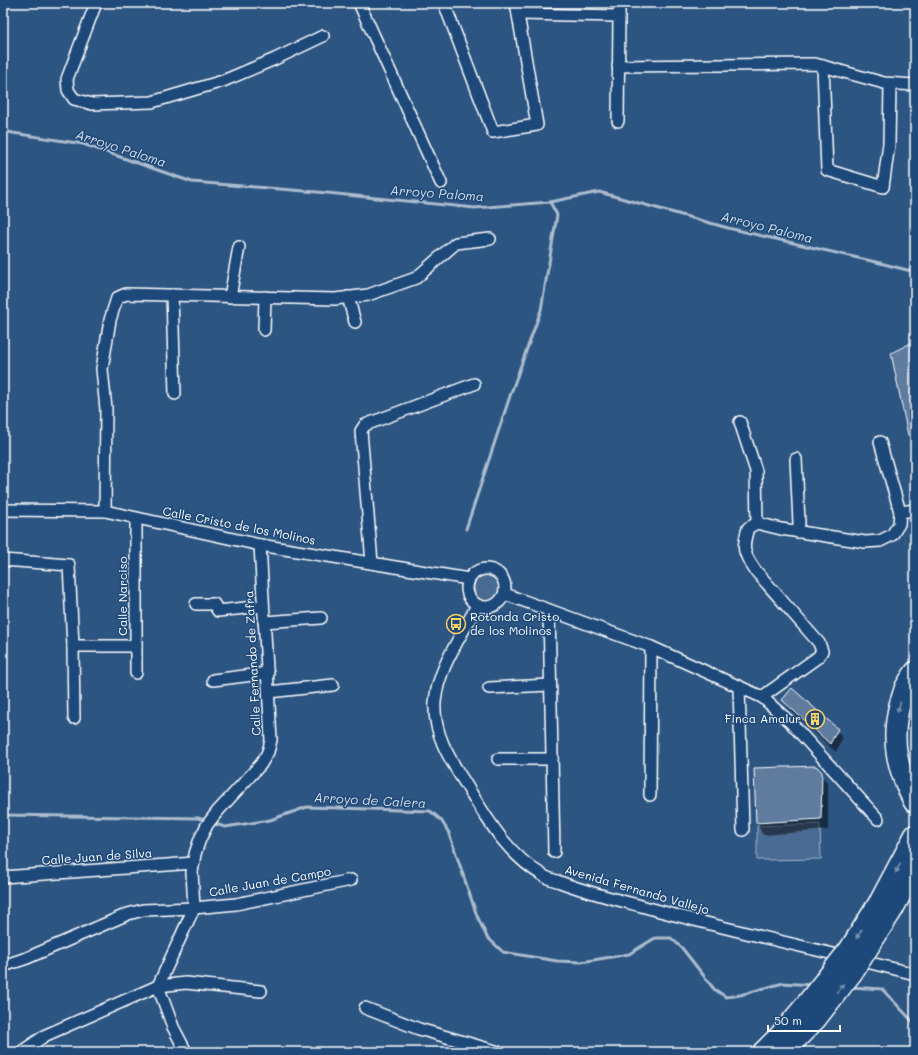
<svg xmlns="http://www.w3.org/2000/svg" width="918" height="1055" viewBox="0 0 918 1055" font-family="Mali,sans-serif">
	<rect width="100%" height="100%" fill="#2c5582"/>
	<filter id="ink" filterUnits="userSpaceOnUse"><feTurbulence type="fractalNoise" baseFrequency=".025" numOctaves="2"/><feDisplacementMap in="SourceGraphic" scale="8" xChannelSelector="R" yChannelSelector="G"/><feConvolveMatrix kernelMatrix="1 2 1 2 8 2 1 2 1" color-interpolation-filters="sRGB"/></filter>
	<g filter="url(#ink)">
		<g fill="#486b92" stroke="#a4b5c8">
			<circle cx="487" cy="588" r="13"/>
			<path d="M 820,824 L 821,859 L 757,860 L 757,826 Z"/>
		</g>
		<g fill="#0007">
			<path d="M 915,342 L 915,440 L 912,441 L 909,435 L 892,353 Z"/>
			<path d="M 784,700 L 837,730 L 842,739 L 836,752 L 789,709 Z"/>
			<path d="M 821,773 L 828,785 L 828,830 L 763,835 L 757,823 Z"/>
		</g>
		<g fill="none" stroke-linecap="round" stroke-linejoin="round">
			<g stroke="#acbcce" stroke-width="3">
				<path d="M 3,131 L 13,133 L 83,144 L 192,182 L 317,192 L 475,208 L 550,202 L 599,192 L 728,228 L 880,263 L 915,272"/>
				<path d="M 466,529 L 511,393 L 541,310 L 557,215 L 550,202"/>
				<path d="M 3,815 L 198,818 L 207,821"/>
				<path d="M 212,823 L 225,827 L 270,820 L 307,807 L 430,811 L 441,820 L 449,833 L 477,916 L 487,937 L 503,952 L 557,961 L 581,962 L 629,954 L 655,938 L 671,938 L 682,948 L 714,989 L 726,997 L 740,995 L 783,983 L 812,985"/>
				<path d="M 849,987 L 882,989 L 915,1024"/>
			</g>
		</g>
		<g fill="#5e7c9f" stroke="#fff">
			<path d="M 915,341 L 915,434 L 908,435 L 891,353 Z"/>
			<path d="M 792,688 L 838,729 L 830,744 L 782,700 Z"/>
			<path d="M 816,766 L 822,772 L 821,819 L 756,823 L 754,768 Z"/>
		</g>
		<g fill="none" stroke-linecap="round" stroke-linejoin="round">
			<defs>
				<g id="street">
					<path d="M 96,3 L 67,79 L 68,90 L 74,99 L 92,104 L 152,102 L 223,81 L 275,59 L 323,36"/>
					<path d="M 359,3 L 441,183"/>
					<path d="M 444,3 L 493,132 L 537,125 L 516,3"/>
					<path d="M 619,3 L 619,16"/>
					<path d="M 518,14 L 619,16 L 618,121"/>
					<path d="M 618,66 L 815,64 L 884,83 L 915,85"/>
					<path d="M 823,66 L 827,170 L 883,187 L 889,144 L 890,84"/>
					<path d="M 172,295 L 175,394"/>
					<path d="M 230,297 L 239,247"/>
					<path d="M 348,297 L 355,322"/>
					<path d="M 264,330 L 265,297"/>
					<path d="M 740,422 L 756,471 L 757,523"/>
					<path d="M 796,459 L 799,523 L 798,532"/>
					<path d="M 3,510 L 105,511 L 260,545 L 469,579"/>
					<path d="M 105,511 L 106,409 L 102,369 L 110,320 L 117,298 L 126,294 L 335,299 L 368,295 L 416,278 L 456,243 L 490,239"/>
					<path d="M 900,512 L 915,510"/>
					<path d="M 136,519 L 136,673"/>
					<path d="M 3,560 L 69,565 L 73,646 L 74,718"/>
					<path d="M 372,563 L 361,431 L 365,425 L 474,384"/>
					<circle cx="486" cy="588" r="19"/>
					<path d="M 505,594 L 651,647 L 762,697 L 792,724 L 878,819"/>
					<path d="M 196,604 L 214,604 L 218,611 L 263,606"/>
					<path d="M 477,605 C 462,636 438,667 435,702 C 433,733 449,758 465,783 C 486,817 507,855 544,876 C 548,879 555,880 560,882 C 586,892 614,899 641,906 C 732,931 824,951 915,974"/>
					<path d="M 549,610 L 554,852"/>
					<path d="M 264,622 L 321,618"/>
					<path d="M 73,646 L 136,646"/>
					<path d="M 213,680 L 268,673"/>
					<path d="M 739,686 L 743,830"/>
					<path d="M 489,688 L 550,685"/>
					<path d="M 269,692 L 333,685"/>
					<path d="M 762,697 L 818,657 L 822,651 L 819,643 L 755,570 C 743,553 742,548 748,528 L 757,523 L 781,529 L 865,542 L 880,541 L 892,535 L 899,524 L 900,512 L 880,442"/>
					<path d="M 498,759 L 552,759"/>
					<path d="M 650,795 L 651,647"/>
					<path d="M 3,877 L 194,863"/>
					<path d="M 3,966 L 27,958 L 128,914 L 143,910 L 194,908 L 236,904 L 351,880"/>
					<path d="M 365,1008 L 419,1029 L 499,1052"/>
					<path d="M 21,1052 L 46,1035 L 158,986 L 186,983 L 261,991"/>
					<path d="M 186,1052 L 173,1027 L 158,986 L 194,908 L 192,872 L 195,854 L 200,839 L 207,825 L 217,812 L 261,764 L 268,752 L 271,740 L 260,545"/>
				</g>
				<g id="highway">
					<path d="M 914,802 C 897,769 890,740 900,703 C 902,698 903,693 905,688 C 907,683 912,677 915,672"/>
					<path d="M 880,901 L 915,835"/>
					<path d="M 893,909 L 915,868"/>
					<path d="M 763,1052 L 781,1034 L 803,1008"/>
					<path d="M 784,1052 L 816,1019"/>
				</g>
			</defs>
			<use href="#street" stroke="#fff" stroke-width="14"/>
			<use href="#highway" stroke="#fff" stroke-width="23"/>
			<use href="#street" stroke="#1f4a7a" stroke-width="11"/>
			<use href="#highway" stroke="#1f4a7a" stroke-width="20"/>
			<defs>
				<g id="highway-bridge">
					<path d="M 803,1008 L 849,950 L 880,901"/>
					<path d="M 816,1019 L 852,973 L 893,909"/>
				</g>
			</defs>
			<use href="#highway-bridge" stroke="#fff" stroke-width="23" stroke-linecap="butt"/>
			<use href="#highway-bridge" stroke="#1f4a7a" stroke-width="20"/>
		</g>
		<defs><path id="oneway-solid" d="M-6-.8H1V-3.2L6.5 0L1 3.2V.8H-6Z"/></defs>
		<g fill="#7992af">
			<use href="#oneway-solid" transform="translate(899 707) rotate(106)"/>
			<use href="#oneway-solid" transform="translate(898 868) rotate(118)"/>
			<use href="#oneway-solid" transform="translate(859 934) rotate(122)"/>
			<use href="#oneway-solid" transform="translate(840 988) rotate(-51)"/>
		</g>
	</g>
	<defs>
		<symbol id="bus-ring" viewBox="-11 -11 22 22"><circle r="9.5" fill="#1f4a7a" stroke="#ffd166" stroke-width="1.5"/><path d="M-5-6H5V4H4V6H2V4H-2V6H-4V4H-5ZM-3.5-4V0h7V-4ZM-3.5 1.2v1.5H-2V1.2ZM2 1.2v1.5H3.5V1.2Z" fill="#ffd166"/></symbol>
		<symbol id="building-ring" viewBox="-11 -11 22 22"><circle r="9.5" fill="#1f4a7a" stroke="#ffd166" stroke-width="1.5"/><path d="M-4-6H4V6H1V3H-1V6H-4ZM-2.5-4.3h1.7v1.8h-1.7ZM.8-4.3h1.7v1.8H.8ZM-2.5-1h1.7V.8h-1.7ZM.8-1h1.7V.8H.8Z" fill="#ffd166"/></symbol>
	</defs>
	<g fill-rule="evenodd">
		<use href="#bus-ring" x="445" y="613" width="22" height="22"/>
		<use href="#building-ring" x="804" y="708" width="22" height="22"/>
	</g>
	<g text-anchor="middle" stroke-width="3" stroke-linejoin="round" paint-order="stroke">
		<g font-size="12" fill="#fff" stroke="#1f4a7a">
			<text transform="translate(239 526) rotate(11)" y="4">Calle Cristo de los Molinos</text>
			<text transform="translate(123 596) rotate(-90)" y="4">Calle Narciso</text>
			<text transform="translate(253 663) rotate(-93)" y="4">Calle Fernando de Zafra</text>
			<text transform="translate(97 857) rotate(-4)" y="4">Calle Juan de Silva</text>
			<text transform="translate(270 882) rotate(-10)" y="4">Calle Juan de Campo</text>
			<text transform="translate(637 890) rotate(16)" y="4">Avenida Fernando Vallejo</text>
		</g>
		<g font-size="12" fill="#fff" stroke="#1f4a7a" text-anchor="start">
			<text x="470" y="621">Rotonda Cristo<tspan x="470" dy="14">de los Molinos</tspan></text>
			<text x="801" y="723" text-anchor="end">Finca Amalur</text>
		</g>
		<g font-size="13" font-style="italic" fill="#d5dde6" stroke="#1f4a7a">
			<text transform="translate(121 148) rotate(18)" y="5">Arroyo Paloma</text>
			<text transform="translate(437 193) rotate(4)" y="5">Arroyo Paloma</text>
			<text transform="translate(767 227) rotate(14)" y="5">Arroyo Paloma</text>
			<text transform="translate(370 800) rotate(3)" y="5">Arroyo de Calera</text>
		</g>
	</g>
	<rect width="918" height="1055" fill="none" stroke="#1f4a7a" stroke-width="16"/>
	<rect x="8" y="8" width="902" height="1039" fill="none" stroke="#fff" stroke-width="1.5" filter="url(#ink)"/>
	<path d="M768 1025v6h72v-6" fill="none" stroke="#ffffff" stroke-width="2"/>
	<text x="774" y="1025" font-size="12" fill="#ffffff" stroke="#1f4a7a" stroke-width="3" paint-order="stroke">50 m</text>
</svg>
